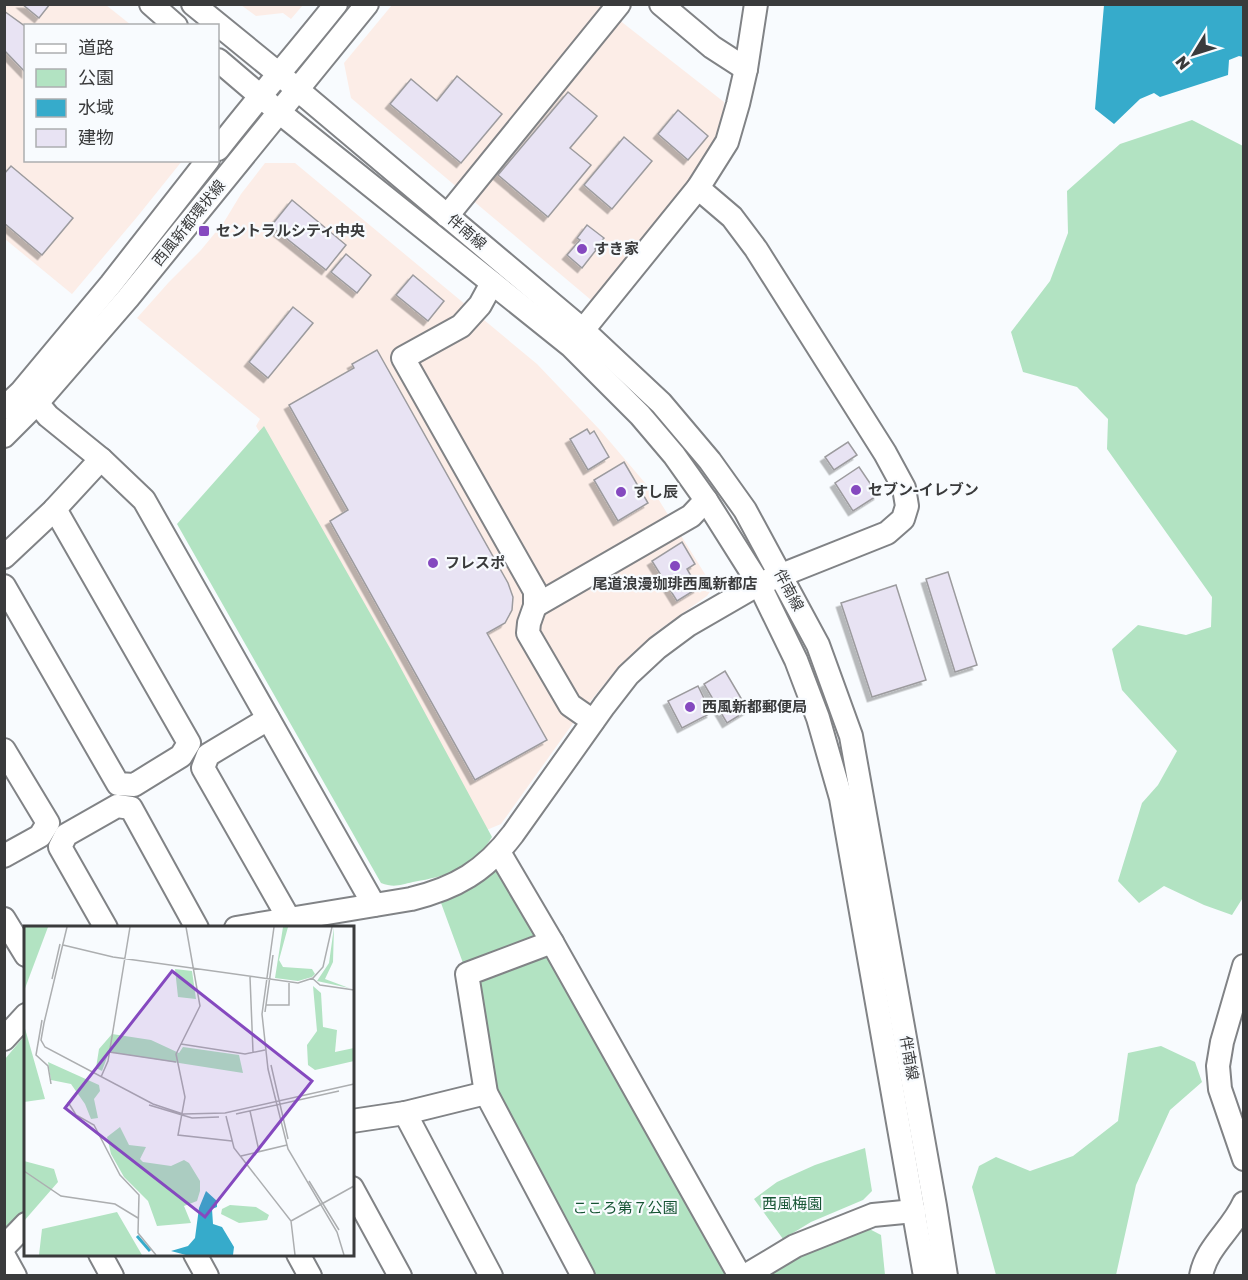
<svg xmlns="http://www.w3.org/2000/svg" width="1248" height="1280" viewBox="0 0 1248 1280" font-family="'Golos Text','Noto Sans JP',sans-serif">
	<defs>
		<filter id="shadow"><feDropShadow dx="-4.5" dy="4.5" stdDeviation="0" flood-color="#0004"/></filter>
	</defs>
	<rect width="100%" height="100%" fill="#f8fbfe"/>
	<g fill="#fcede7">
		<path d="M 4,5 L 106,5 L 131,25 L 26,26 L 26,160 L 182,161 L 137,217 L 72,294 L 5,239 Z"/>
		<path d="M 241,5 L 303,5 L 291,19 L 283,13 L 256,16 Z"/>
		<path d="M 392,5 L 600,5 L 724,102 L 721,134 L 703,165 L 597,305 L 351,98 L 344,63 Z"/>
		<path d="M 265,163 L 295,163 L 537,364 L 600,430 L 657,497 L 713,587 L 707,596 L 656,632 L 619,666 L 576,719 L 501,824 L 472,836 L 377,639 L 256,426 L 260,419 L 137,318 L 169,282 L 201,250 L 224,222 L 241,194 Z"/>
	</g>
	<g fill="#b2e3c2">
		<path d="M 1192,120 L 1243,146 L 1244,896 L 1232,915 L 1204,905 L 1164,886 L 1139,903 L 1118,881 L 1142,803 L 1158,785 L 1177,751 L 1122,690 L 1112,649 L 1138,625 L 1186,635 L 1211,627 L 1212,597 L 1107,449 L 1108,419 L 1077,387 L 1023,372 L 1011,332 L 1050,281 L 1068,233 L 1067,191 L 1120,144 Z"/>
		<path d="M 264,426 L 391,650 L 492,837 C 472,869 448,876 413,882 C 400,885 394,888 381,883 L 177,524 Z"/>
		<path d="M 499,852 L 740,1275 L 585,1275 L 486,1093 L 467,974 L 437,892 Z"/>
		<path d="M 25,1035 L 25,1212 L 5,1235 L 5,1059 Z"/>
		<path d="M 1161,1046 L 1195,1062 L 1202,1082 L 1170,1110 L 1136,1185 L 1116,1275 L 996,1275 L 972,1187 L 979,1166 L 996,1157 L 1030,1171 L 1073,1156 L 1118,1121 L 1128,1053 Z"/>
		<path d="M 865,1148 L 872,1191 L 863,1200 L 811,1222 L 783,1239 L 754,1199 L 777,1182 L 815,1165 Z"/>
		<path d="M 856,1222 L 881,1235 L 885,1275 L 745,1276 Z"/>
	</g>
	<path fill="#36abcb" d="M 1104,5 L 1243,5 L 1243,57 L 1239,56 L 1229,60 L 1228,75 L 1160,97 L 1154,93 L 1140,99 L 1114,124 L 1095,109 Z"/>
	<g fill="#e8e3f3" stroke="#9c9b9e" stroke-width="1.5" filter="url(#shadow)">
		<path d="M 22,4 L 50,4 L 39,18 Z"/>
		<path d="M 4,11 L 26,27 L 26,73 L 4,50 Z"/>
		<path d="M 457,76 L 502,114 L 461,163 L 390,104 L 411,79 L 437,101 Z"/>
		<path d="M 568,92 L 597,116 L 570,148 L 591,165 L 548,217 L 498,175 Z"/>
		<path d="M 678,110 L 708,136 L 688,160 L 658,134 Z"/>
		<path d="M 624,137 L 652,161 L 612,209 L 584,185 Z"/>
		<path d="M 11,166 L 73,218 L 42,255 L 4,223 L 4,174 Z"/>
		<path d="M 292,200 L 346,245 L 326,270 L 271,226 Z"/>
		<path d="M 587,225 L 604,238 L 595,249 L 596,250 L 582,268 L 567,255 L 580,240 L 577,238 Z"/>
		<path d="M 346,254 L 371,275 L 357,293 L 331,272 Z"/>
		<path d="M 413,275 L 444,301 L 428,321 L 396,295 Z"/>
		<path d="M 293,307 L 313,323 L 268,378 L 249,362 Z"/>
		<path d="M 377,350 L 508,583 L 513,597 L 512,610 L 505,623 L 487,633 L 547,740 L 475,780 L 330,521 L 348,510 L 289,405 L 354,368 L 352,364 Z"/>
		<path d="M 587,429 L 590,434 L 594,431 L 609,457 L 588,470 L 570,439 Z"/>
		<path d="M 848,442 L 857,455 L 834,470 L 825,457 Z"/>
		<path d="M 624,462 L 648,503 L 618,521 L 594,480 Z"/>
		<path d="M 859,467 L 878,495 L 853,511 L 835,483 Z"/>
		<path d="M 682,542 L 695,564 L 687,569 L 698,588 L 677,601 L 652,561 Z"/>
		<path d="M 948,572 L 977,665 L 955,672 L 926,579 Z"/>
		<path d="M 896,585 L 926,680 L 872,697 L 841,603 Z"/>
		<path d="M 725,671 L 748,710 L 727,723 L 704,684 Z"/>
		<path d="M 698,686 L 711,713 L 682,728 L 668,701 Z"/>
	</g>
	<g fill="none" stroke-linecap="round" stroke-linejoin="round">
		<defs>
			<g id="minor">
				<path d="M 151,4 L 176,26"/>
				<path d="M 193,4 L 279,74 L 583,330 L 661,403 L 710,461 L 745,510 L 818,645 L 851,736 L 935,1206 L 946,1276"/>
				<path d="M 661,4 L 712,47 L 746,69"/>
				<path d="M 218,60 L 279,112 L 571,346 L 640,415 L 674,455 L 706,500 L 759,584 L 796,660 L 818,718 L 841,798 L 925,1276"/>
				<path d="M 218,149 C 256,100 297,53 336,4"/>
				<path d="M 447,216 L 619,4"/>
				<path d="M 492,283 L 480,305 L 461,326 L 403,358 L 535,591 L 535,606 L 529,623 L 528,633 L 570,705 L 593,721"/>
				<path d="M 583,330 L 698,188 L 727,142 L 738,104 L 746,69 L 756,4"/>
				<path d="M 37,403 L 48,416 L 101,459 L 144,500 L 374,905"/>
				<path d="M 4,408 L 21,392 L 111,284 L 208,160"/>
				<path d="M 4,436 L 37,403 L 128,298 L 367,4"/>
				<path d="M 4,557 L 53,511 L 101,459"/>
				<path d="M 4,586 L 118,784 L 134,785 L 181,756 L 189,743 L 55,509"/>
				<path d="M 535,606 L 691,516 L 706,500"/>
				<path d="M 268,719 L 208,755 L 203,768 L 289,919"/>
				<path d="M 4,750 L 48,823 L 40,836 L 4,856"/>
				<path d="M 499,852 L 552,942 L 740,1276"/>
				<path d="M 4,919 L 26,955"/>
				<path d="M 106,928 L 60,847 L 66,835 L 117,806 L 131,808 L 197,928"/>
				<path d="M 236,928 L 411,899 C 456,888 485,871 513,834 L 604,706 L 628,675 L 657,648 L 688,625 L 759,584 L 887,533 L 903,519 L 907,506 L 904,488 L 885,453 L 756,249 L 732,217 L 698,188"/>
				<path d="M 552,942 L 467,974 L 486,1093 L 583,1276"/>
				<path d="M 1244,966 L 1222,1042 L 1218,1066 L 1220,1089 L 1244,1159"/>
				<path d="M 4,1039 L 26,1015"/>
				<path d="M 405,1113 L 491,1276"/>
				<path d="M 352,1121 L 405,1113 L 486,1093"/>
				<path d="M 352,1188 L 400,1276"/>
				<path d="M 4,1247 L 26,1224"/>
				<path d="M 100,1254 L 112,1276"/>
				<path d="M 195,1254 L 207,1276"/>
				<path d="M 298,1254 L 310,1276"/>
				<path d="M 4,1256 L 15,1276"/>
				<path d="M 745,1276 L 795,1246 L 873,1215 L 914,1211"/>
				<path d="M 1201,1276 C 1206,1247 1232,1230 1244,1203"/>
			</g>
		</defs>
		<use href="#minor" stroke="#818386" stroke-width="26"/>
		<use href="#minor" stroke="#fff" stroke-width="22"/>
	</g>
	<g fill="#8549bf" stroke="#f8fbfe" stroke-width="2">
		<rect x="198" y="225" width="12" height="12" rx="3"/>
		<circle cx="582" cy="249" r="6"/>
		<circle cx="856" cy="490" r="6"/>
		<circle cx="621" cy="492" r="6"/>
		<circle cx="433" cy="563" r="6"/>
		<circle cx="675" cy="566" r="6"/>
		<circle cx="690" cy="707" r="6"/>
	</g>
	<g text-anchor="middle" stroke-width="4.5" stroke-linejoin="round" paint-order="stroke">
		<g font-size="15" fill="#3a3b3c" stroke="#f8fbfe">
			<text transform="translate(189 223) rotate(-51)" y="5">西風新都環状線</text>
			<text transform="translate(467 232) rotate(40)" y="5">伴南線</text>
			<text transform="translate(789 590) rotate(62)" y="5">伴南線</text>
			<text transform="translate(909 1058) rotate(80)" y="5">伴南線</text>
		</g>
		<g font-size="15" font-weight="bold" fill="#3a3b3c" stroke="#f8fbfe" text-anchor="start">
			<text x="216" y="236">セントラルシティ中央</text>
			<text x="594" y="254">すき家</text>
			<text x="868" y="495">セブン-イレブン</text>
			<text x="633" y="497">すし辰</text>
			<text x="445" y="568">フレスポ</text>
			<text x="675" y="589" text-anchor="middle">尾道浪漫珈琲西風新都店</text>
			<text x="702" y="712">西風新都郵便局</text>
		</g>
		<g font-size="15" fill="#155433" stroke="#f8fbfe">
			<text x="792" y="1209">西風梅園</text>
			<text x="625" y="1213">こころ第７公園</text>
		</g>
	</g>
	<g transform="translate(24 926)">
		<rect width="330" height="330" fill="#f8fbfe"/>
		<path d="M 0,1 L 24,1 L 0,65 ZM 259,1 L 264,1 L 255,34 L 259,41 L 288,43 L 291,48 L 288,51 L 274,55 L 251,52 ZM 310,1 L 309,36 L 301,53 L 325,62 L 293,55 L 305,37 ZM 151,43 L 168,45 L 172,73 L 154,71 ZM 289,60 L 297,67 L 299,101 L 313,104 L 311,126 L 330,122 L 330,135 L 291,144 L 284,139 L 283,119 L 293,105 ZM 0,99 L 21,173 L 0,176 ZM 88,108 L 127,114 L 155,127 L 159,121 L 215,129 L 219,147 L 85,126 L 78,145 L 72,142 L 75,123 ZM 24,136 L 75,159 L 76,165 L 70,173 L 74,192 L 67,193 L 61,178 L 47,158 L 27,154 ZM 96,201 L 105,219 L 122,221 L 116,233 L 119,236 L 147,240 L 160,234 L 165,237 L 176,255 L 176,265 L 173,275 L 160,280 L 167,297 L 133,300 L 124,275 L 100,251 L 87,228 L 83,211 ZM 0,235 L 30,243 L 34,256 L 0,295 ZM 206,279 L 232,281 L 245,289 L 243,294 L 215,297 L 197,288 L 198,283 ZM 93,286 L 118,329 L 15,329 L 18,303 Z" fill="#b2e3c2"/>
		<path d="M 182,265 L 193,275 L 193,281 L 188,283 L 189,298 L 198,301 L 210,321 L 209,329 L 162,329 L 147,325 L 164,320 L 171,312 L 175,282 Z" fill="#36abcb"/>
		<path fill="none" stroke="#36abcb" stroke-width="3" d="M 113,310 L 126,325"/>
		<path fill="none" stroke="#acaeb0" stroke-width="1.5" d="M 43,1 L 20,97 L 17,114 L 21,121 L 129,178 L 159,188 L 201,187 L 330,158M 162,1 L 176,80 L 152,128 L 161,171 L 154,209 L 208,215M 250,1 L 238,88 L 244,143 L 264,223 L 313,306 L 320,329M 39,19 L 89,31 L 274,57 L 289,52 L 299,41 L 308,1M 226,51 L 229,126M 288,52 L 296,59 L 330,64M 28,53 L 36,18M 242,79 L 265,79 L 265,57M 241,86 L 249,29M 18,94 L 12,129 L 24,140 L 27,158M 157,118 L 221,128 L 241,124M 85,126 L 152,136M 247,139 L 264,213M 77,151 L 84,135 L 106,1M 44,176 L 52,189 L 70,199 L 96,249 L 115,269 L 114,307 L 132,329M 125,179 L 168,192 L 195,191M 226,185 L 235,225M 212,188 L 315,165M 202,190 L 210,222 L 267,295 L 271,329M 217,230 L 263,219M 0,245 L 37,270 L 91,278 L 114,292M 285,255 L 315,304M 267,295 L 330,260"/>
		<path fill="#8549bf" fill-opacity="0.15" stroke="#8549bf" stroke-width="3" d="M 148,45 L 288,155 L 181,291 L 41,182 Z"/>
		<rect width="330" height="330" fill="none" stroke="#3a3b3c" stroke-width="3"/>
	</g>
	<rect width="1248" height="1280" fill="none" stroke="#3a3b3c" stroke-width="12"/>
	<rect x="24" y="24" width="195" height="138" fill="#f8fbfe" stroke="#acaeb0" stroke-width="1.5"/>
	<rect x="36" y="44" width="30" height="9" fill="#ffffff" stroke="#acaeb0" stroke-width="1.5"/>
	<text x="78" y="54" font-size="18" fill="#3a3b3c">道路</text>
	<rect x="36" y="69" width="30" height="18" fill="#b2e3c2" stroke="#acaeb0" stroke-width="1.5"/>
	<text x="78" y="84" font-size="18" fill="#3a3b3c">公園</text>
	<rect x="36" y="99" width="30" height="18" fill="#36abcb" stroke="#acaeb0" stroke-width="1.5"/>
	<text x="78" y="114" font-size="18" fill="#3a3b3c">水域</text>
	<rect x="36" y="129" width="30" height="18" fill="#e8e3f3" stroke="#acaeb0" stroke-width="1.5"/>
	<text x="78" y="144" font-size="18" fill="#3a3b3c">建物</text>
	<g transform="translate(1194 54) rotate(232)" stroke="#f8fbfe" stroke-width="4.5" paint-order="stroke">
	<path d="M0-4.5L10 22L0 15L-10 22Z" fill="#3a3b3c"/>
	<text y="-9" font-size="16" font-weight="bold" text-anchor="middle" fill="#3a3b3c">N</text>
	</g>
</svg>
